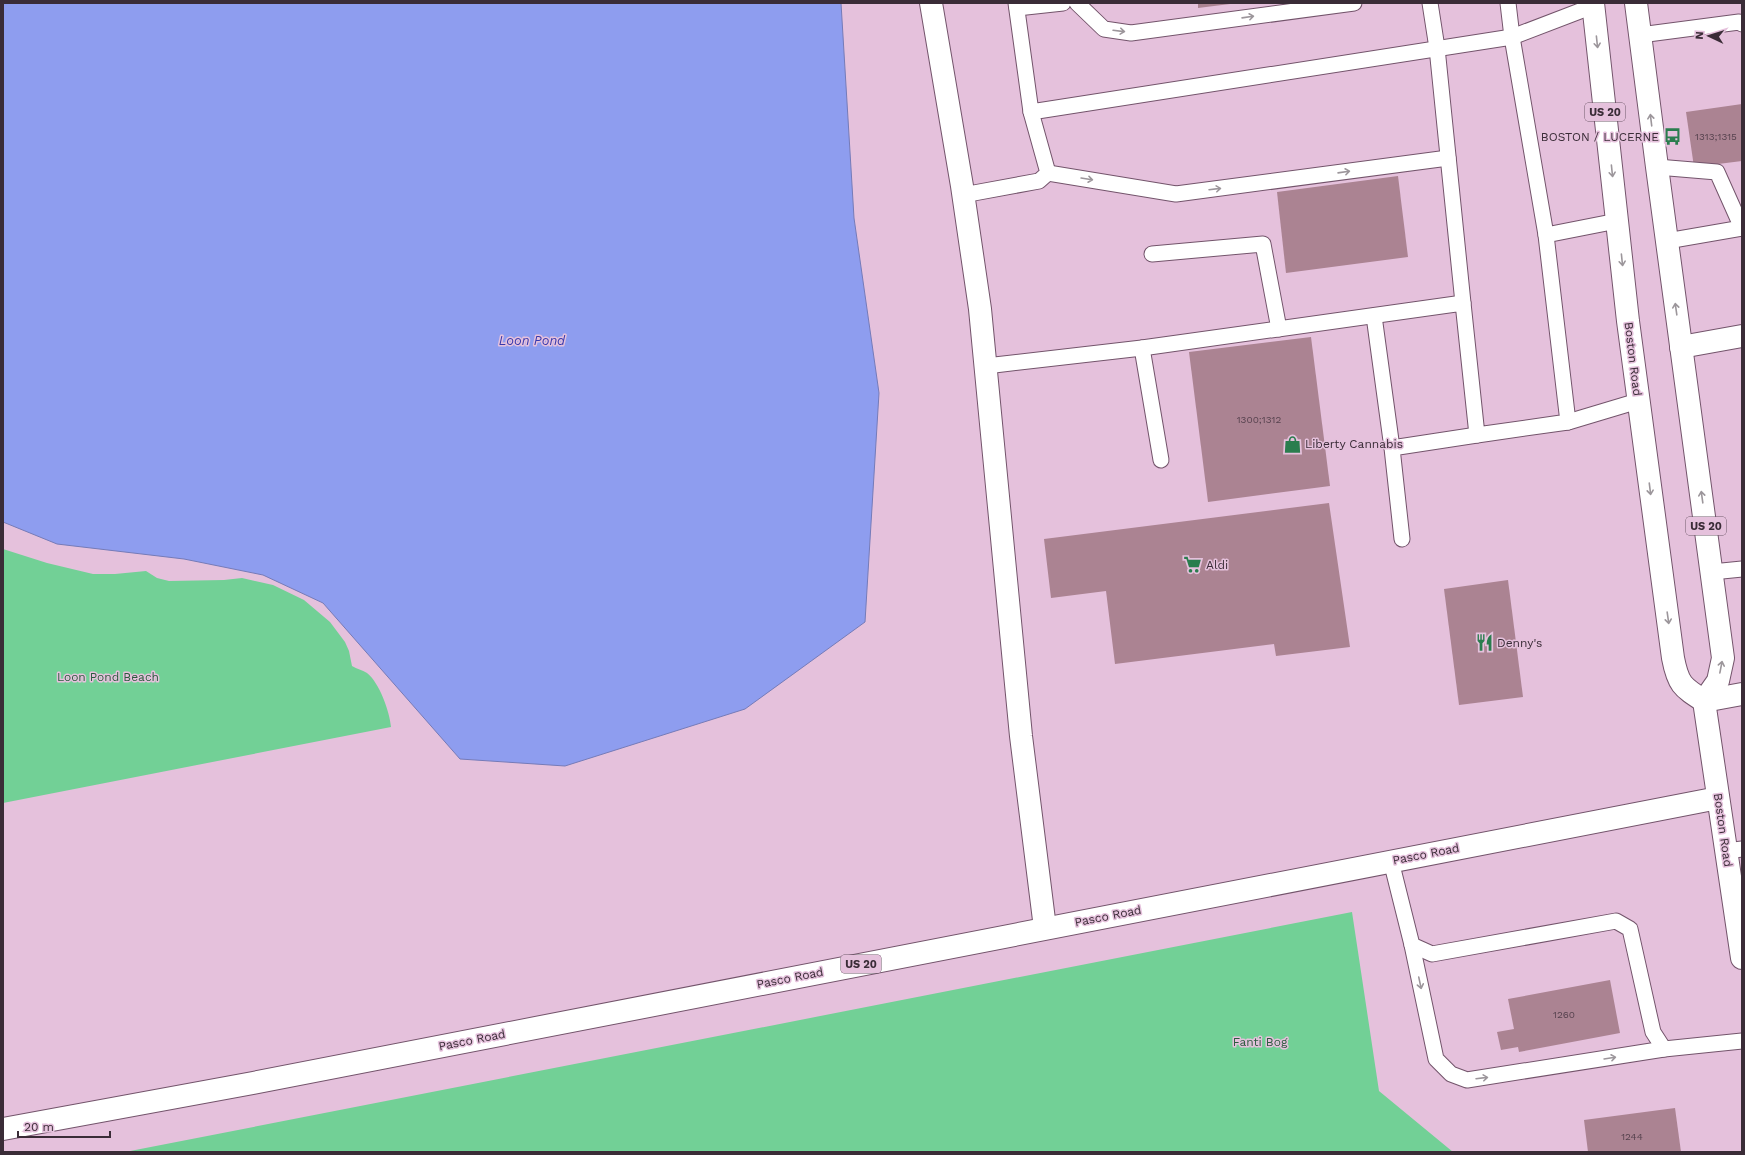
<svg xmlns="http://www.w3.org/2000/svg" width="1745" height="1155" viewBox="0 0 1745 1155" font-family="'Work Sans',sans-serif">
	<rect width="100%" height="100%" fill="#e5c1dc"/>
	<g fill="#72d096">
		<path d="M 3,549 L 47,563 L 93,574 L 115,574 L 146,571 L 157,578 L 169,581 L 224,580 L 242,578 L 273,585 L 304,600 L 330,622 L 345,642 L 349,651 L 352,666 C 357,669 362,670 367,673 C 379,682 390,712 391,727 L 3,803 Z"/>
		<path d="M 1352,912 L 1379,1091 L 1453,1152 L 125,1152 Z"/>
	</g>
	<path fill="#8e9def" stroke="#757bb8" d="M 3,3 L 841,3 L 854,218 L 879,393 L 865,622 L 745,709 L 565,766 L 460,759 L 323,603 L 263,575 L 184,559 L 57,544 L 3,522 Z"/>
	<g fill="#ab8392">
		<path d="M 1198,3 L 1230,3 L 1230,4 L 1198,8 Z"/>
		<path d="M 1742,104 L 1742,161 L 1694,167 L 1686,112 Z"/>
		<path d="M 1398,176 L 1408,257 L 1286,273 L 1277,192 Z"/>
		<path d="M 1311,337 L 1330,486 L 1208,502 L 1189,352 Z"/>
		<path d="M 1329,503 L 1350,647 L 1276,656 L 1274,644 L 1115,664 L 1106,591 L 1051,598 L 1044,539 Z"/>
		<path d="M 1508,580 L 1523,697 L 1459,705 L 1444,589 Z"/>
		<path d="M 1610,980 L 1620,1033 L 1519,1052 L 1518,1047 L 1501,1050 L 1497,1032 L 1514,1029 L 1508,999 Z"/>
		<path d="M 1675,1108 L 1681,1152 L 1588,1152 L 1584,1120 Z"/>
	</g>
	<g fill="none" stroke-linecap="round" stroke-linejoin="round">
		<defs>
			<g id="service">
				<path d="M 1016,3 L 1031,112 L 1512,37 L 1593,6"/>
				<path d="M 1077,3 L 1104,29 L 1131,33 L 1354,3"/>
				<path d="M 1430,3 L 1437,48 L 1463,303"/>
				<path d="M 1508,3 L 1512,37 L 1546,235"/>
				<path d="M 1017,8 L 1063,3"/>
				<path d="M 1640,35 L 1739,22 L 1742,24"/>
				<path d="M 1657,167 L 1717,172 L 1742,228 L 1667,241"/>
				<path d="M 1048,173 L 1176,194 L 1448,158"/>
				<path d="M 963,195 L 1039,181 L 1048,173 L 1031,112"/>
				<path d="M 1152,254 L 1263,244 L 1279,329"/>
				<path d="M 1374,316 L 1392,448"/>
				<path d="M 1142,348 L 1161,460"/>
				<path d="M 986,366 L 1142,348 L 1463,303 L 1477,435 L 1568,422 L 1546,235 L 1617,221"/>
				<path d="M 1568,422 L 1638,401"/>
				<path d="M 1402,539 L 1392,448 L 1477,435"/>
				<path d="M 1712,572 L 1742,569"/>
				<path d="M 1726,851 L 1742,849"/>
				<path d="M 1391,861 L 1412,945 L 1432,954 L 1616,921 L 1630,929 L 1653,1032 L 1664,1049"/>
				<path d="M 1412,945 L 1436,1059 L 1451,1074 L 1467,1080 L 1664,1049 L 1742,1041"/>
			</g>
			<g id="minor">
				<path d="M 931,3 L 962,186 L 980,309 L 1021,736 L 1045,928"/>
				<path d="M 1681,347 L 1742,336"/>
				<path d="M 1704,701 L 1742,694"/>
			</g>
			<g id="primary">
				<path d="M 1593,3 L 1628,321 L 1673,658 C 1678,684 1682,687 1704,701"/>
				<path d="M 1636,3 L 1657,167 L 1723,658 L 1718,681 L 1704,701 L 1742,958"/>
				<path d="M 3,1129 L 253,1083 L 1718,798"/>
			</g>
		</defs>
		<use href="#service" stroke="#73546b" stroke-width="17"/>
		<use href="#minor" stroke="#73546b" stroke-width="24"/>
		<use href="#primary" stroke="#73546b" stroke-width="24"/>
		<use href="#service" stroke="#fff" stroke-width="15"/>
		<use href="#minor" stroke="#fff" stroke-width="22"/>
		<use href="#primary" stroke="#fff" stroke-width="22"/>
	</g>
	<defs><path id="oneway-shaft" d="M-6 0H5M1.5-3L5.5 0L1.5 3" fill="none" stroke-width="1.6" stroke-linecap="round" stroke-linejoin="round"/></defs>
	<g stroke="#9c969b">
		<use href="#oneway-shaft" transform="translate(1248 17) rotate(-8)"/>
		<use href="#oneway-shaft" transform="translate(1119 31) rotate(7)"/>
		<use href="#oneway-shaft" transform="translate(1597 42) rotate(84)"/>
		<use href="#oneway-shaft" transform="translate(1651 120) rotate(-97)"/>
		<use href="#oneway-shaft" transform="translate(1612 171) rotate(84)"/>
		<use href="#oneway-shaft" transform="translate(1344 172) rotate(-8)"/>
		<use href="#oneway-shaft" transform="translate(1087 179) rotate(9)"/>
		<use href="#oneway-shaft" transform="translate(1215 189) rotate(-7)"/>
		<use href="#oneway-shaft" transform="translate(1622 260) rotate(84)"/>
		<use href="#oneway-shaft" transform="translate(1676 309) rotate(-98)"/>
		<use href="#oneway-shaft" transform="translate(1650 489) rotate(83)"/>
		<use href="#oneway-shaft" transform="translate(1702 497) rotate(-98)"/>
		<use href="#oneway-shaft" transform="translate(1668 618) rotate(82)"/>
		<use href="#oneway-shaft" transform="translate(1721 667) rotate(-79)"/>
		<use href="#oneway-shaft" transform="translate(1420 983) rotate(78)"/>
		<use href="#oneway-shaft" transform="translate(1610 1058) rotate(-9)"/>
		<use href="#oneway-shaft" transform="translate(1482 1078) rotate(-7)"/>
	</g>
	<defs>
		<symbol id="bus-bare" viewBox="-9 -9 18 18"><path d="M-5-6H5V4H4V6H2V4H-2V6H-4V4H-5ZM-3.5-4V0h7V-4ZM-3.5 1.2v1.5H-2V1.2ZM2 1.2v1.5H3.5V1.2Z" fill="#2a7d4e" stroke="#e5c1dc" stroke-width="2.5" paint-order="stroke"/></symbol>
		<symbol id="shop-bare" viewBox="-9 -9 18 18"><path d="M-5-2.5h2.3a2.7 3.5 0 0 1 5.4 0H5L5.5 6h-11ZM-1.5-2.5h3a1.5 2.3 0 0 0-3 0Z" fill="#2a7d4e" stroke="#e5c1dc" stroke-width="2.5" paint-order="stroke"/></symbol>
		<symbol id="supermarket-bare" viewBox="-9 -9 18 18"><path d="M-6-5.5h2.5l.6 2H6L4.5 2H-2.5L-4.4-4H-6ZM-1.5 3.2a1.3 1.3 0 1 0 .1 0ZM3 3.2a1.3 1.3 0 1 0 .1 0Z" fill="#2a7d4e" stroke="#e5c1dc" stroke-width="2.5" paint-order="stroke"/></symbol>
		<symbol id="restaurant-bare" viewBox="-9 -9 18 18"><path d="M-5-6h1v4h1v-4h1v4h1v-4h1v5L-1.5 .5V6h-2V.5L-5-1ZM5-6V6H3V1.5H1.5Q1.5-4 5-6Z" fill="#2a7d4e" stroke="#e5c1dc" stroke-width="2.5" paint-order="stroke"/></symbol>
	</defs>
	<g fill-rule="evenodd">
		<use href="#bus-bare" x="1660" y="124" width="25" height="25"/>
		<use href="#shop-bare" x="1280" y="432" width="25" height="25"/>
		<use href="#supermarket-bare" x="1180" y="552" width="25" height="25"/>
		<use href="#restaurant-bare" x="1472" y="630" width="25" height="25"/>
	</g>
	<g text-anchor="middle" stroke-width="3" stroke-linejoin="round" paint-order="stroke">
		<g font-size="10" fill="#56424e">
			<text x="1716" y="140">1313;1315</text>
			<text x="1259" y="423">1300;1312</text>
			<text x="1564" y="1018">1260</text>
			<text x="1632" y="1140">1244</text>
		</g>
		<g fill="#e5c1dc" stroke="#6d5968" stroke-width="1">
			<rect x="1585" y="103" width="40" height="18" rx="3"/>
			<rect x="1686" y="517" width="40" height="18" rx="3"/>
			<rect x="841" y="955" width="40" height="18" rx="3"/>
		</g>
		<g font-size="11" font-weight="bold" fill="#3a2c37">
			<text x="1605" y="116">US 20</text>
			<text x="1706" y="530">US 20</text>
			<text x="861" y="968">US 20</text>
		</g>
		<g font-size="12" fill="#3a2c37" stroke="#e5c1dc" text-anchor="start">
			<text x="1659" y="141" text-anchor="end">BOSTON / LUCERNE</text>
			<text x="1305" y="448">Liberty Cannabis</text>
			<text x="1206" y="569">Aldi</text>
			<text x="1497" y="647">Denny's</text>
		</g>
		<g font-size="12" fill="#3a2c37" stroke="#e5c1dc">
			<text transform="translate(1633 359) rotate(83)" y="4">Boston Road</text>
			<text transform="translate(1723 830) rotate(82)" y="4">Boston Road</text>
			<text transform="translate(1426 854) rotate(-11)" y="4">Pasco Road</text>
			<text transform="translate(1108 916) rotate(-11)" y="4">Pasco Road</text>
			<text transform="translate(790 978) rotate(-11)" y="4">Pasco Road</text>
			<text transform="translate(472 1040) rotate(-11)" y="4">Pasco Road</text>
		</g>
		<g font-size="12" fill="#2a5a3d" stroke="#e5c1dc">
			<text x="108" y="681">Loon Pond Beach</text>
			<text x="1260" y="1046">Fanti Bog</text>
		</g>
		<g font-size="13" font-style="italic" fill="#3839ad" stroke="#e5c1dc">
			<text x="532" y="345">Loon Pond</text>
		</g>
	</g>
	<rect width="1745" height="1155" fill="none" stroke="#3a2c37" stroke-width="8"/>
	<g transform="translate(1709 36) rotate(274)" stroke="#e5c1dc" stroke-width="3" paint-order="stroke">
	<path d="M0-3L7 15L0 10L-7 15Z" fill="#3a2c37"/>
	<text y="-6" font-size="11" font-weight="bold" text-anchor="middle" fill="#3a2c37">N</text>
	</g>
	<path d="M18 1131v6h92v-6" fill="none" stroke="#3a2c37" stroke-width="2"/>
	<text x="24" y="1131" font-size="12" fill="#3a2c37" stroke="#e5c1dc" stroke-width="3" paint-order="stroke">20 m</text>
</svg>
